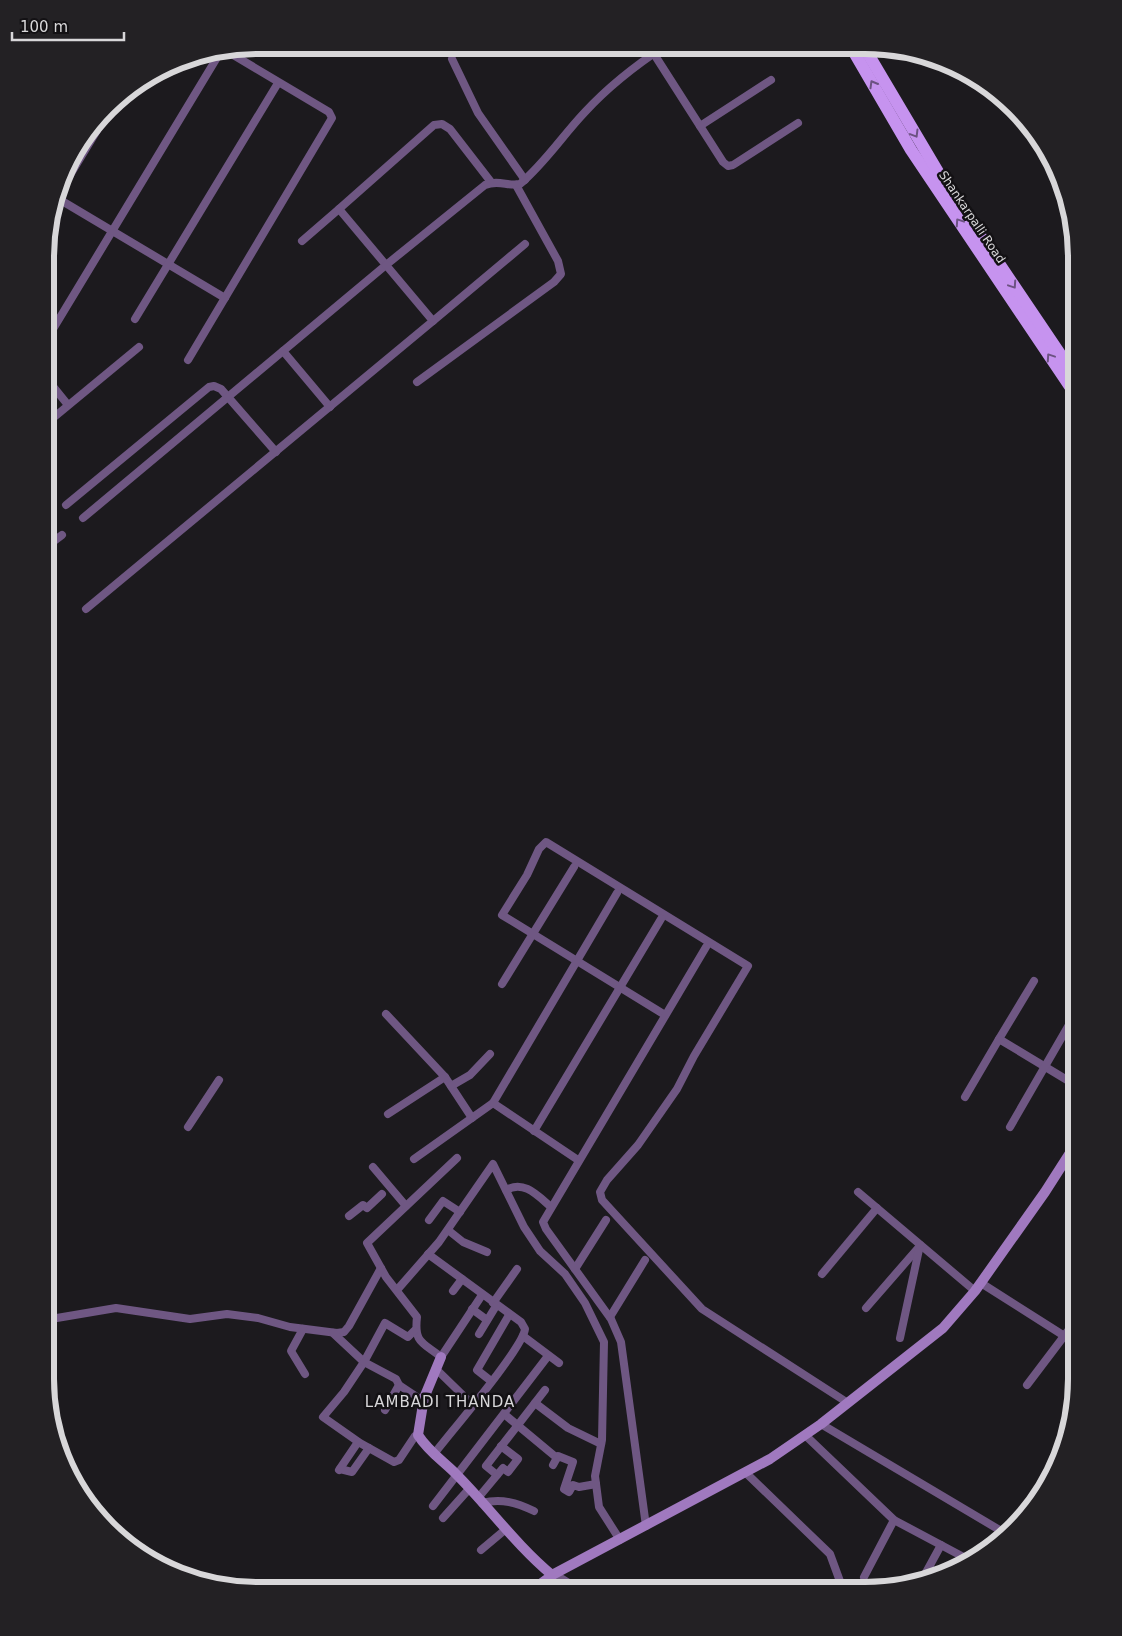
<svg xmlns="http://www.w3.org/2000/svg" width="1122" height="1636" viewBox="0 0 1122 1636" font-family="'DejaVu Sans',sans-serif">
	<rect width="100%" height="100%" fill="#1c1a1e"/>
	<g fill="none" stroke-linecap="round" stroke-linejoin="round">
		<g stroke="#6f5783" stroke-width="8">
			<path d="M 654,54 L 723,162 L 728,166 L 733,165 L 798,123"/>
			<path d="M 452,59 L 478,113 L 525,180"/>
			<path d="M 700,126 L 771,80"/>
			<path d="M 58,195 L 116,99"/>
			<path d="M 57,198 L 225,298"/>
			<path d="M 302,241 L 339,209"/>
			<path d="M 135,319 L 278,83"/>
			<path d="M 433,321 L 525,244"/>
			<path d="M 47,339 L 221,51"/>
			<path d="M 283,351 L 330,407"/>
			<path d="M 188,360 L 332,118 L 329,112 L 225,50"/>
			<path d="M 47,379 L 68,405"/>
			<path d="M 417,382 L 554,282 L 561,274 L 558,261 L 516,185"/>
			<path d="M 47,423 L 139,347"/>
			<path d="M 66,505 L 209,387 L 214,386 L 221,389 L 276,452"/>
			<path d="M 83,518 L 386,265 L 339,209 L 434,125 L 442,124 L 450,129 L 491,182"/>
			<path d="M 46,547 L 62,535"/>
			<path d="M 46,561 L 51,566"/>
			<path d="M 86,609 L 433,321 L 386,265 L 485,185 C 499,179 508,187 520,184 C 545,163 563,135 585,112 C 609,86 636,65 665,46"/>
			<path d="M 502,984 L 574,867"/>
			<path d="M 386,1014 L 445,1077 L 472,1118"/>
			<path d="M 665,1015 L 502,915 L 527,875 L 539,849 L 546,842 L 748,966 L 694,1056 L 677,1089 L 638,1145 L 607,1180 L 600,1192 L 602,1200 L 702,1309 L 848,1403"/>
			<path d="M 999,1039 L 1034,981"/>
			<path d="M 451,1086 L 470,1075 L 490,1054"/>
			<path d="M 965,1097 L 999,1039 L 1077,1086"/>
			<path d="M 388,1114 L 445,1077"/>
			<path d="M 188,1127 L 219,1080"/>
			<path d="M 1010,1127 L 1077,1011"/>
			<path d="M 534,1131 L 661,919"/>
			<path d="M 457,1158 L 367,1243 L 386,1277 L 417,1317 C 414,1343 422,1342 441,1357 L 482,1295"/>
			<path d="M 414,1159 L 493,1103"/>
			<path d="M 578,1160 L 493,1103 L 617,893"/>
			<path d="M 373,1167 L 406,1206"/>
			<path d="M 506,1190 C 524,1180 537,1195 551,1207"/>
			<path d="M 858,1192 L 975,1291"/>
			<path d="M 349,1216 L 363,1205 L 367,1208 L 382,1194"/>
			<path d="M 429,1220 L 443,1201 L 460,1212"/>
			<path d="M 448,1230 L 463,1242 L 487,1252"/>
			<path d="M 428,1254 L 521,1322 L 525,1329 C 523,1348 450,1433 434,1454"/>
			<path d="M 575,1269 L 606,1220"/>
			<path d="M 822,1274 L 877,1208"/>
			<path d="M 981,1283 L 1077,1344"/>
			<path d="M 397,1290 L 439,1242 L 493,1164 L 524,1227 L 540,1251 L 565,1274 L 585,1303 L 604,1342 L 602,1440 L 595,1476 L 599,1507 L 620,1540"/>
			<path d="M 453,1291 L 462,1279"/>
			<path d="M 493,1303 L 517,1269"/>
			<path d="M 866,1308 L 919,1247"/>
			<path d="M 472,1309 L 487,1320"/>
			<path d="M 610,1317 L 645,1260"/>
			<path d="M 45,1320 L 116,1308 L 190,1319 L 227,1314 L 258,1318 L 290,1327 L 337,1333 L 344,1332 L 349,1326 L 381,1268"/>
			<path d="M 303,1329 L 291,1351 L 305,1374"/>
			<path d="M 333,1333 L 364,1362 L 344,1392 L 323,1417 L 360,1443 L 394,1462 L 399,1460 L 415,1436 L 418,1435"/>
			<path d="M 479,1334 L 496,1306"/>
			<path d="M 523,1336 L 559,1363"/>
			<path d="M 900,1338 L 920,1245"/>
			<path d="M 436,1369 L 472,1404"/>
			<path d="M 491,1381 L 477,1370 L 509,1315"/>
			<path d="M 399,1385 L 423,1401"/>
			<path d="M 1027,1385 L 1077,1319"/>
			<path d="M 535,1403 L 568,1428 L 601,1444"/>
			<path d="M 385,1410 L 399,1385 L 396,1379 L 364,1362 L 385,1323 L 408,1337 L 414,1331"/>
			<path d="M 1072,1410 L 1074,1408"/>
			<path d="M 504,1414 L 557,1458"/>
			<path d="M 821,1424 L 1008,1535"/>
			<path d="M 805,1435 L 894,1520 L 971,1561"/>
			<path d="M 553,1465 L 558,1456 L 573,1462 L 564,1489 L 569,1492 L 573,1485 L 579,1487 L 596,1484"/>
			<path d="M 340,1469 L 352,1472 L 369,1448"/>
			<path d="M 339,1470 L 358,1442"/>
			<path d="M 745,1472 L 830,1554 L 841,1584 L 849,1591"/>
			<path d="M 497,1475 L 486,1466 L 545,1390"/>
			<path d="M 478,1498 L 503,1468 L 508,1472 L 518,1459 L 501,1446"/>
			<path d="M 482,1503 C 502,1498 517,1503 534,1511"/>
			<path d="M 433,1506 L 548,1356"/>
			<path d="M 443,1518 L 469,1489"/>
			<path d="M 646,1526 L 621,1342 L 611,1319 L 546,1229 L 543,1222 L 706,947"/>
			<path d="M 481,1550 L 506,1529"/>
			<path d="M 554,1574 L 580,1590"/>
			<path d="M 864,1577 L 894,1520"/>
			<path d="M 923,1578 L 941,1545"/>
		</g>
		<g stroke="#a079bf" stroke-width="10">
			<path d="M 441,1357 L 424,1398 L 418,1435 C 428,1451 443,1461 456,1474 C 489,1507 516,1545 552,1575"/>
			<path d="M 532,1590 L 554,1574 L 770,1459 L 821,1424 L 943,1328 L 975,1291 L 1045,1192 L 1077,1142"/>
		</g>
		<g stroke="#c693ef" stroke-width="12">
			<path d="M 851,47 L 911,150 L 1077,397"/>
			<path d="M 864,47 L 944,182 L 1077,379"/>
		</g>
	</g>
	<defs><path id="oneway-chevron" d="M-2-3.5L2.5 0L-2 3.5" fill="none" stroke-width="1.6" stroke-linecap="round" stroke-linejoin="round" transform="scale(1.25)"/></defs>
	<g stroke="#6c5282">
		<use href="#oneway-chevron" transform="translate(873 84) rotate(-120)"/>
		<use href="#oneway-chevron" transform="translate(915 134) rotate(59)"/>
		<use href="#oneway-chevron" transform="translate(959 222) rotate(-124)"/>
		<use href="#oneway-chevron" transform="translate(1013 285) rotate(56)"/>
		<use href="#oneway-chevron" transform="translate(1050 357) rotate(-124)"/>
	</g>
	<g text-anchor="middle" stroke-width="5" stroke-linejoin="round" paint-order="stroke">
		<g font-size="12" fill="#d8d7d9" stroke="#131114">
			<text transform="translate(972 217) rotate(56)" y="4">Shankarpalli Road</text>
		</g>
		<g font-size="15" letter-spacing="1" fill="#d8d7d9" stroke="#131114">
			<text x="440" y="1407">LAMBADI THANDA</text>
		</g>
	</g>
	<path d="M0 0H1122V1636H0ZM257 54H865A203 203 0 0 1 1068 257V1379A203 203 0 0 1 865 1582H257A203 203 0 0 1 54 1379V257A203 203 0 0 1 257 54Z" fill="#232124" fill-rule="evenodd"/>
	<path fill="none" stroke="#d8d7d9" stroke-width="6" d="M257 54H865A203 203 0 0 1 1068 257V1379A203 203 0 0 1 865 1582H257A203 203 0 0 1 54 1379V257A203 203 0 0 1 257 54Z"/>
	<path d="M12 32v8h112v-8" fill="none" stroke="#d8d7d9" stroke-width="2.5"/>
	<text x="20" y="32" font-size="15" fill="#d8d7d9" stroke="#131114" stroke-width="4" paint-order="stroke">100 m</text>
</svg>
